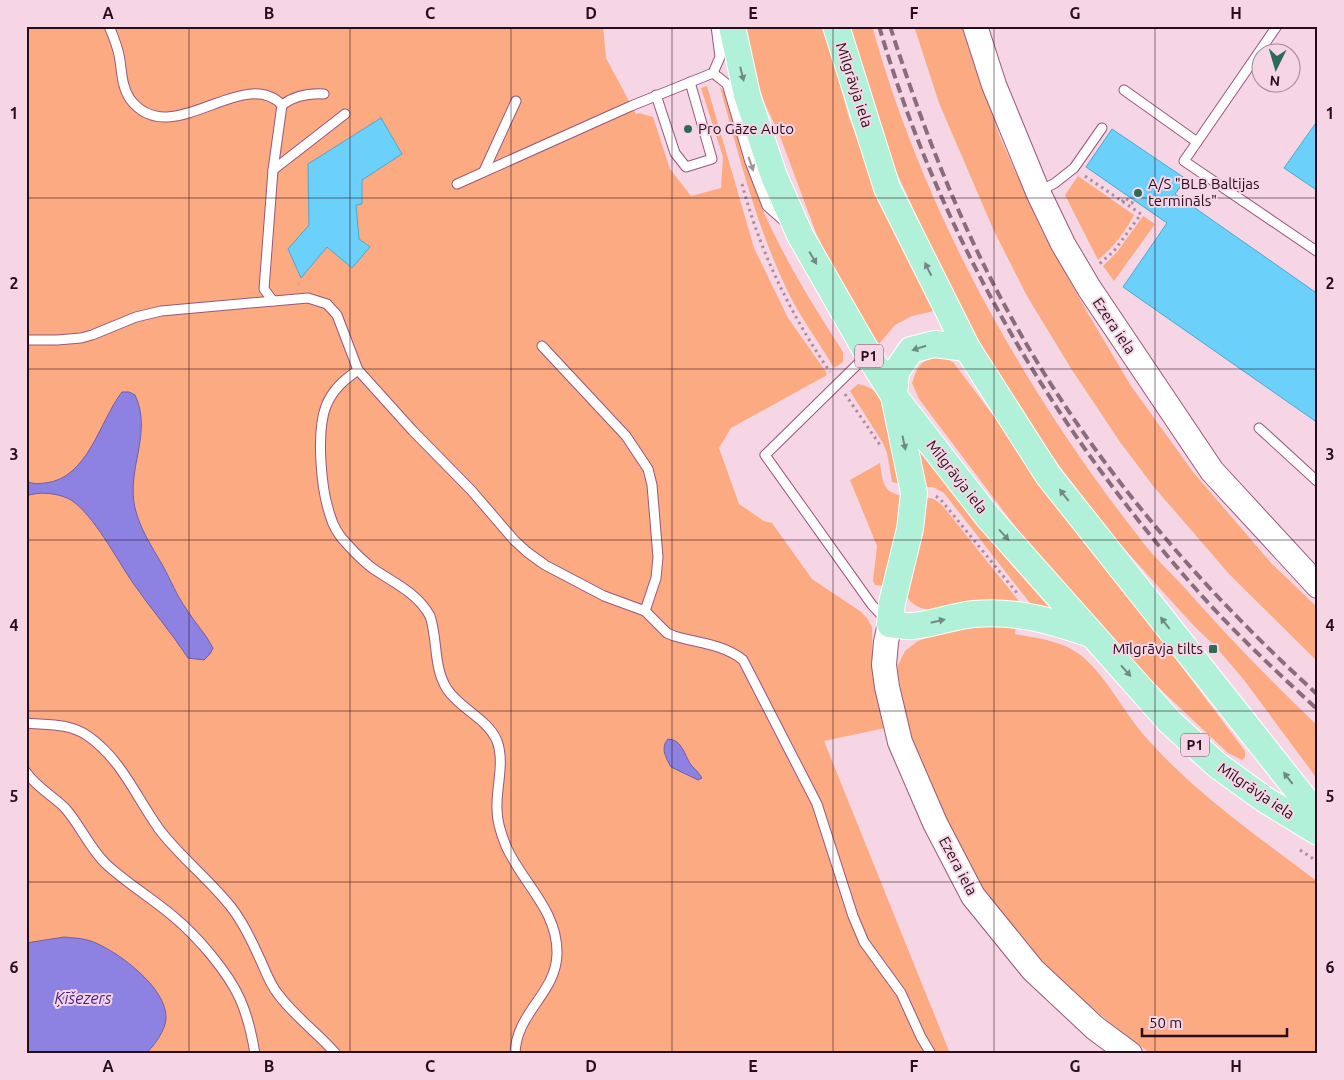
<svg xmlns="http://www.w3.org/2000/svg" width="1344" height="1080" viewBox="0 0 1344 1080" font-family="Ubuntu,sans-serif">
	<rect width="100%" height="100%" fill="#f6d6e5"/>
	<g fill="#fbaa81">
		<path d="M 26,26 L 603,26 L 606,58 L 636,114 L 639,113 L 653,117 L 670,169 L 691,196 L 721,188 L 723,157 L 701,88 L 707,86 L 754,248 L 788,318 L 826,372 L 827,375 L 731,428 L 719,448 L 739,504 L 764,521 L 772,523 L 812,579 L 860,611 L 867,618 L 872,627 L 873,670 L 877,697 L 885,728 L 824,741 L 949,1051 L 955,1054 L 145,1054 L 155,1044 L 163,1026 L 158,995 L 136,969 L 107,948 L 64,937 L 26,943 Z"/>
		<path d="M 744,26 L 824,26 L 849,118 L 885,211 L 934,311 L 912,316 L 895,325 L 879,344 L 844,290 L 816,233 L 780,136 L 757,87 Z"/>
		<path d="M 846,26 L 872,26 C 923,210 1021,386 1138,536 C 1151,554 1168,570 1183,586 C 1226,635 1271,681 1318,726 L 1318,780 L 1244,680 L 1216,647 L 1194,626 L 1118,542 L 1066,475 L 1017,406 L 960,309 L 895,169 Z"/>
		<path d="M 914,26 L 963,26 L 999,135 L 1041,229 L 1090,317 L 1131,386 L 1193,472 L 1272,564 L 1318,608 L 1318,662 L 1230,575 L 1154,487 L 1120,442 L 1072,370 L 1027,296 L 994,231 L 939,103 Z"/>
		<path d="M 720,87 L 726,94 C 737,132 747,171 762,208 C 784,259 813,305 843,352 L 843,362 L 834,368 C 819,342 800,317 787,290 C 756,225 739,156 720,87 Z"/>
		<path d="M 1078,176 L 1134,215 C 1124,233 1114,247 1098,260 L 1065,195 Z"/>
		<path d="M 1143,216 L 1155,224 L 1114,281 L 1103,266 L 1117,252 Z"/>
		<path d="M 940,356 L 953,362 L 1206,699 L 1245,751 L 1245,757 L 1242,760 L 1228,753 L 1195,722 L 1136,666 L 1057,582 L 919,399 L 912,383 C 918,365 921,360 940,356 Z"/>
		<path d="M 858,384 C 866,386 873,388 878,395 C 890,409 897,463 901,484 L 892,482 L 887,453 L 883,443 L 850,391 Z"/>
		<path d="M 918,440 L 1055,612 L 1033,607 L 944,493 L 933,487 L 922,487 Z"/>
		<path d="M 880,463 C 883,482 882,492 903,496 L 902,511 L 884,586 L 875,585 L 873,581 L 877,546 L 850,480 Z"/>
		<path d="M 924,497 L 934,499 L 942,505 L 1018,600 L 1019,605 L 933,610 C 921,609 911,606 906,594 Z"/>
		<path d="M 983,626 L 1016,626 L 1015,634 C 1037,638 1065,641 1083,657 C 1110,681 1126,717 1151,743 C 1200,797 1260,838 1318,882 L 1318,1054 L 1152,1054 L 1126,1036 L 1072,991 L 1024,942 L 992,904 L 964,858 L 915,747 L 904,711 L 898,672 L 898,665 L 905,651 L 918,641 L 941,633 Z"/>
	</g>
	<g fill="#8d82e1" stroke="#6f5fa6">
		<path d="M 122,392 L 129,392 L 135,395 C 153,433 126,469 135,508 C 140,529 152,547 163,566 C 171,581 177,596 187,610 C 195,623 206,634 213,648 L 210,654 L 204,660 L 188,658 C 171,632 151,609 133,583 C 117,560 94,515 71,500 C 59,493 39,491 26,496 L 26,481 C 32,484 38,484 45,483 C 88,479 100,420 122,392 Z"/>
		<path d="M 668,739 C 683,740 684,755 691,765 C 695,769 699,773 702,778 L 698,780 L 694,778 L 671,767 C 666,758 660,748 668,739 Z"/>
		<path d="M 64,937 C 73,938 82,938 91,941 C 116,950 167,987 166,1018 C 166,1029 154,1047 145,1054 L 26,1054 L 26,943 Z"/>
	</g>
	<g fill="#6bd1fb" stroke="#4da8cd">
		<path d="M 381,118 L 402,154 L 362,180 L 362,204 L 356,205 L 359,239 L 370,247 L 352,268 L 327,247 L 301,278 L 288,249 L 309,225 L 308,164 Z"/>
		<path d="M 1318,120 L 1318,191 L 1284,168 Z"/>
		<path d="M 1112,129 L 1186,179 L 1175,194 L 1318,294 L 1318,423 L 1123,287 L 1167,223 L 1086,167 Z"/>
	</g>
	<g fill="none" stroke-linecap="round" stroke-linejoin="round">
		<defs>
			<g id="lane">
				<path d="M 109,26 C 113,36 117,45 119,55 C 122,69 121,86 130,99 C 170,153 243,64 282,105 C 294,96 308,93 324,94"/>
				<path d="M 1277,26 L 1184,161 L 1318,252"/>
				<path d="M 713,73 L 727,84 L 750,162 L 767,206 L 785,222"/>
				<path d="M 1124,90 L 1197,142"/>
				<path d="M 656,95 L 675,153 L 686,167 L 712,159 L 690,82"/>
				<path d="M 273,170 L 345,114"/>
				<path d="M 484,171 L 516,101"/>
				<path d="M 457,184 L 631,106 L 713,73 L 720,57 L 716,26"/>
				<path d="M 1038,192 L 1055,183 L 1074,168 L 1102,128"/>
				<path d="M 273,301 L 264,289 L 273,170 L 282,105"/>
				<path d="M 26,340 L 57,340 L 81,338 L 92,335 L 136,317 L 161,311 L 308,298 L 327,304 L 337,315 L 358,370 C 344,380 333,389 326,406 C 316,432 321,489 330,515 C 333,526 339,536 347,544 C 356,554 365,563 375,570 C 395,583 418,594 430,616 C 438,640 433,667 447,689 C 460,709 488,719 497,741 C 505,763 496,787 497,809 C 497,822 501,834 506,846 C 522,883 558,910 557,954 C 556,994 516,1012 515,1054"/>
				<path d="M 542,346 L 626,436 L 648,469 L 652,485 L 658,557 L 656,578 L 645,611"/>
				<path d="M 866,356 L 765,455 L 872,605 L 885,619"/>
				<path d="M 358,370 L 413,431 L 471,490 L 514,540 L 527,552 L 545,565 L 604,596 L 645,611 L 667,633 L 674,636 C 697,643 724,644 743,660 L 817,804 L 853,916 L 864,942 L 901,993 L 921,1037 L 931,1054"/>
				<path d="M 1259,428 L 1318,482"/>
				<path d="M 26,723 C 48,725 69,723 88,736 C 122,760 136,797 159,829 C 180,857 209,879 231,907 C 243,922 251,939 259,957 C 265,969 269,983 278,994 C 294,1016 318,1033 336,1054"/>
				<path d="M 26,772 C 36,787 52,795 65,808 C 80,825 89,847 105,863 C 126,883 152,898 174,917 C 197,936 228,972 240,999 C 248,1017 252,1035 255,1054"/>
			</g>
			<g id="secondary">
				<path d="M 975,26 L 994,85 L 1038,192 L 1063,244 L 1089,288 L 1212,471 L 1318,586"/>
				<path d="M 890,624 L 886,642 L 884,665 L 887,687 L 900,742 L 935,823 L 973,896 L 1033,970 L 1095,1028 L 1130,1054"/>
			</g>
			<g id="primary">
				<path d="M 732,26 L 747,95 L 774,176 L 800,235 L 868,354 L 894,396 L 988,517 L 1170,722 L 1217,765 L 1264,799 L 1318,832"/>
				<path d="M 836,26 L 887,188 L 967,348 L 1048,475 L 1318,816"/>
				<path d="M 967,348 L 934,344 L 911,350 L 896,372 L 894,396 L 914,493 L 910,529 L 892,603 L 890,624 C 898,625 906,627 913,626 C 934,624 953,616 974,614 C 1015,610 1052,621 1090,634"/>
			</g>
		</defs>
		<use href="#lane" stroke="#9b567b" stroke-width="11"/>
		<use href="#secondary" stroke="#9b567b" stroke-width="26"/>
		<use href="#primary" stroke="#fff" stroke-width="28"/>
		<g stroke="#ab8d9c" stroke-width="3" stroke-dasharray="2.5 4" stroke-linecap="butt">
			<path d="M 1085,176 L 1141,214 L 1114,251 L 1098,265"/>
			<path d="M 742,184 C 760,252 791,315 830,372"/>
			<path d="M 1122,202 L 1125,198 L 1132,203 L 1133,200"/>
			<path d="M 845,394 L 880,445"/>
			<path d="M 936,496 L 941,500 L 1017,593"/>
			<path d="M 1300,850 L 1318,862"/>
		</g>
		<use href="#lane" stroke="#fff" stroke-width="9"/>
		<use href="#secondary" stroke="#fff" stroke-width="24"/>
		<use href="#primary" stroke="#b1f0d9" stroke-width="26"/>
		<g stroke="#8a6d7c" stroke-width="4" stroke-dasharray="10 5" stroke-linecap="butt">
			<path d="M 879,26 C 941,239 1055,432 1203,597 C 1239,637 1278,673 1318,710"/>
			<path d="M 890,26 C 922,126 960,225 1011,317 C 1090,460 1197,585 1318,695"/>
		</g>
	</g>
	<defs><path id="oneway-solid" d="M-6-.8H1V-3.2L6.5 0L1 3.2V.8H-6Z" transform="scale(1.25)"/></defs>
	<g fill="#738a84">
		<use href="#oneway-solid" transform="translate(742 74) rotate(76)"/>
		<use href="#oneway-solid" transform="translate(813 258) rotate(60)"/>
		<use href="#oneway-solid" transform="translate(928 269) rotate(-116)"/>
		<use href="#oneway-solid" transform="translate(919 348) rotate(162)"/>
		<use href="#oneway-solid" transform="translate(904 443) rotate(78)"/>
		<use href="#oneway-solid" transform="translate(1064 495) rotate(-128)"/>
		<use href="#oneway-solid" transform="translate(1004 535) rotate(48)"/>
		<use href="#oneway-solid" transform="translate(938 621) rotate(-13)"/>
		<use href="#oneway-solid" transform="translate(1165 623) rotate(-128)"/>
		<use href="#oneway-solid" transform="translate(1126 671) rotate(48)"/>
		<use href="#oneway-solid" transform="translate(1288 778) rotate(-128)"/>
	</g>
	<use fill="#9e9299" href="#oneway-solid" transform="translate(751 164) rotate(70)"/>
	<path fill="none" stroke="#280d1c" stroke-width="1" stroke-opacity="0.55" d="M 189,26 L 189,1054M 350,26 L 350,1054M 511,26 L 511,1054M 672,26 L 672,1054M 833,26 L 833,1054M 994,26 L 994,1054M 1155,26 L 1155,1054M 26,198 L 1318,198M 26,369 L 1318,369M 26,540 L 1318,540M 26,711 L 1318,711M 26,882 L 1318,882"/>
	<g fill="#2e6a55" stroke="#f6d6e5" stroke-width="2">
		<circle cx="688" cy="129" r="5"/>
		<circle cx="1138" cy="193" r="5"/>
		<rect x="1208" y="644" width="10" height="10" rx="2.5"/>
	</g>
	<g text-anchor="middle" stroke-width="4" stroke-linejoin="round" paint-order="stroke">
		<g fill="#f6d6e5" stroke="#664958" stroke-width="1">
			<rect x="855" y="344.5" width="28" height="23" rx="4"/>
			<rect x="1181" y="733.5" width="28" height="23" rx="4"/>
		</g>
		<g font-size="14" font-weight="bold" fill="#280d1c">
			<text x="869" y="361">P1</text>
			<text x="1195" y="750">P1</text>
		</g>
		<g font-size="15" fill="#280d1c" stroke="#f6d6e5">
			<text transform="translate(854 85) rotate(72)" y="5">Mīlgrāvja iela</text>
			<text transform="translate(1114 326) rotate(56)" y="5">Ezera iela</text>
			<text transform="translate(957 477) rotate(52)" y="5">Mīlgrāvja iela</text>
			<text transform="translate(1256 791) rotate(34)" y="5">Mīlgrāvja iela</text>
			<text transform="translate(958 866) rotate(62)" y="5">Ezera iela</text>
		</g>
		<g font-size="15" fill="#280d1c" stroke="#f6d6e5" text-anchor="start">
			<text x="698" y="134">Pro Gāze Auto</text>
			<text x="1148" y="189">A/S "BLB Baltijas<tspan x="1148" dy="17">termināls"</tspan></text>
			<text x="1203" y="654" text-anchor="end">Mīlgrāvja tilts</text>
		</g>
		<g font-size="16" font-style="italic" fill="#3f1f8e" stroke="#f6d6e5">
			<text x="83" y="1004">Ķīšezers</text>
		</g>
	</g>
	<rect width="1344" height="1080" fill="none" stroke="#f6d6e5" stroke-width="55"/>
	<g transform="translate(1276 68) rotate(185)"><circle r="24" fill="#f6d6e5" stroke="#a48695"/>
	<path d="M0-4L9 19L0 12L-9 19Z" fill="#2e6a55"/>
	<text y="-8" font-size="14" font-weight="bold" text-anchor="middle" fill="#280d1c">N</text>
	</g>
	<path d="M1142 1028v8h145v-8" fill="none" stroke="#280d1c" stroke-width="2.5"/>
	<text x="1149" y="1028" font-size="15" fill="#280d1c" stroke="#f6d6e5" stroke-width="4" paint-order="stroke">50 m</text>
	<rect x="28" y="28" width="1288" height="1024" fill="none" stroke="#280d1c" stroke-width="2"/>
	<g font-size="16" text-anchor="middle" font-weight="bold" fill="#280d1c">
		<text x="108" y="19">A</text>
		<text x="269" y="19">B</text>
		<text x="430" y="19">C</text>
		<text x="591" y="19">D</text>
		<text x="753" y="19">E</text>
		<text x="914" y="19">F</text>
		<text x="1075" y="19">G</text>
		<text x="1236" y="19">H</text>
		<text x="14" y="119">1</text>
		<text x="1330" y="119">1</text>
		<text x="14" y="289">2</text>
		<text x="1330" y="289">2</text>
		<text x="14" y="460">3</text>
		<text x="1330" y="460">3</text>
		<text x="14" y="631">4</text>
		<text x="1330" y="631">4</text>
		<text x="14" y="802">5</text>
		<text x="1330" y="802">5</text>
		<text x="14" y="973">6</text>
		<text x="1330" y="973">6</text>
		<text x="108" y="1072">A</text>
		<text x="269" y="1072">B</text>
		<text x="430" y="1072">C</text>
		<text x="591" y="1072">D</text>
		<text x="753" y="1072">E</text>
		<text x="914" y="1072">F</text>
		<text x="1075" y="1072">G</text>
		<text x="1236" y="1072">H</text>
	</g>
</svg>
